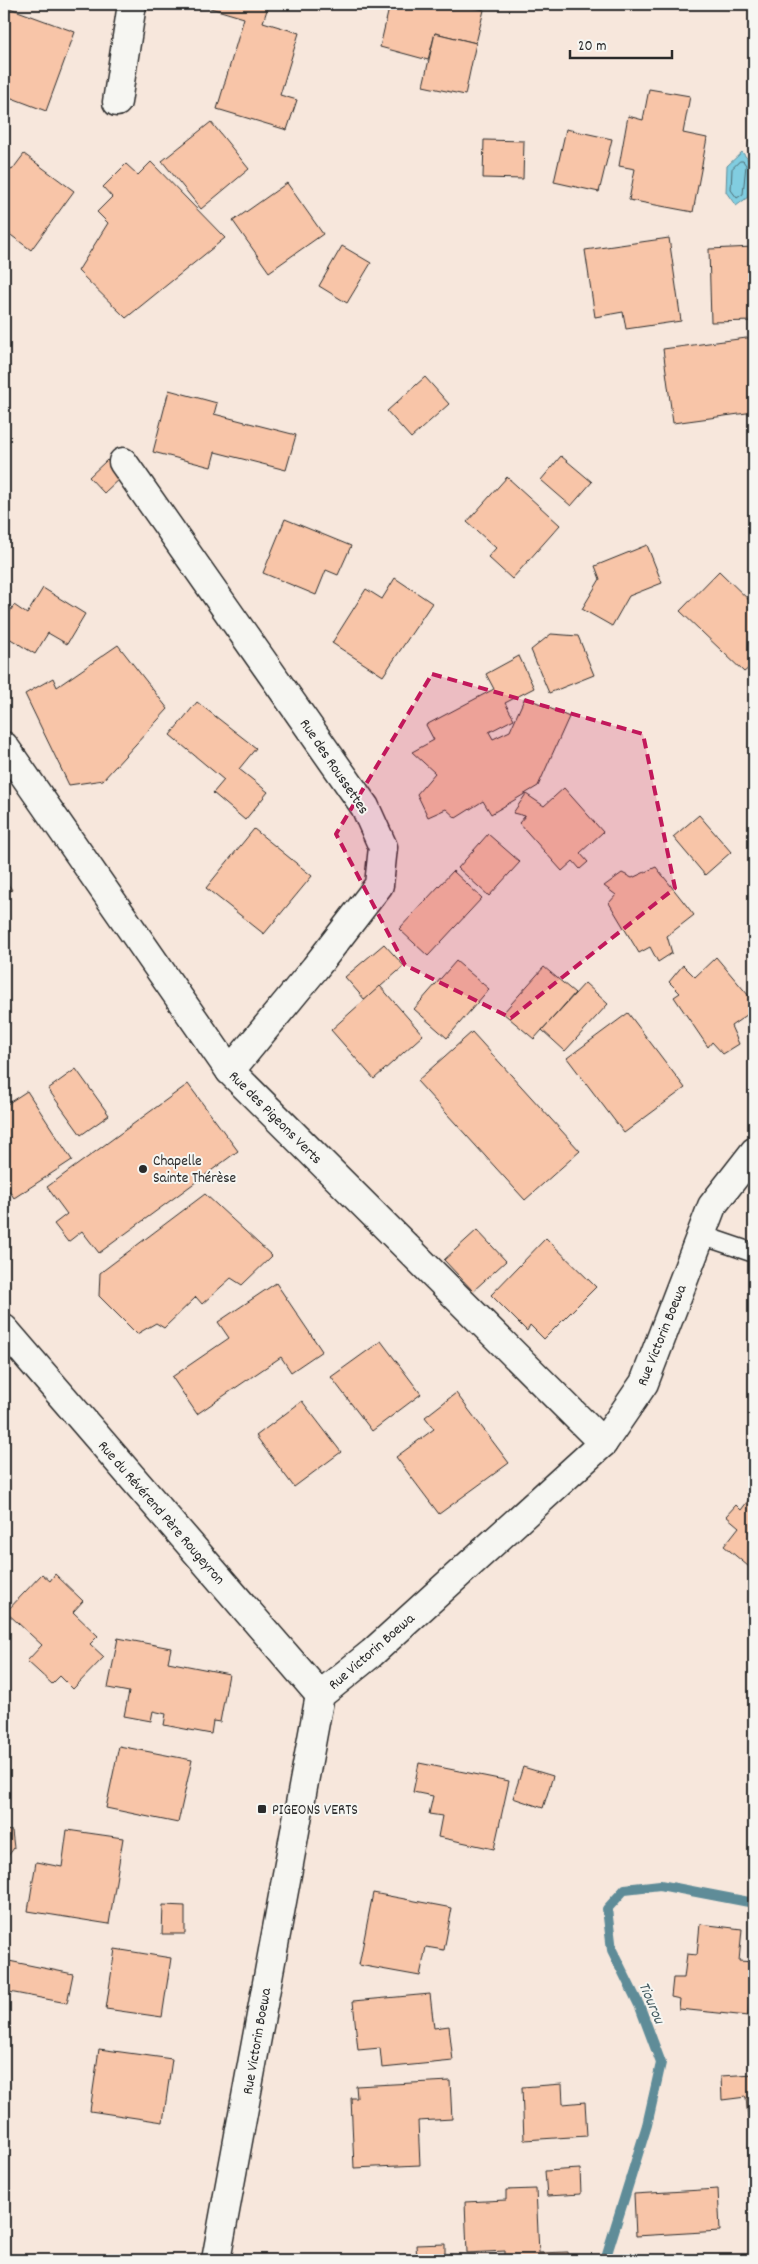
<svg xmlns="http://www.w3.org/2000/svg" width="758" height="2264" viewBox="0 0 758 2264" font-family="Dekko,sans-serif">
	<rect width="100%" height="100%" fill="#f7e7dc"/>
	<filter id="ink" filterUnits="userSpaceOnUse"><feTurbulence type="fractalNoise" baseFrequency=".02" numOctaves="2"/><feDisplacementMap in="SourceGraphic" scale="10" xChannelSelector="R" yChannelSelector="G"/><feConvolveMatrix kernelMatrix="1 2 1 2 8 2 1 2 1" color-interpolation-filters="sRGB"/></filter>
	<g filter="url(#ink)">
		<path fill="#81cde0" stroke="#5f8c98" d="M 742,152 L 751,163 L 748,197 L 736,206 L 726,192 L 727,166 Z"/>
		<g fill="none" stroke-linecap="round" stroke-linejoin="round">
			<path stroke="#4d6c73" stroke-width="1" d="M 740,161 L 743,161 L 746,165 L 743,194 L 737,198 L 731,190 L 732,169 Z"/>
			<path stroke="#5f8c98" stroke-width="10" d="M 605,2260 L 647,2125 L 661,2063 L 640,2007 L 612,1950 L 607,1909 L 625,1889 L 660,1885 L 754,1903"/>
		</g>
		<g fill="#f8c5a8" stroke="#2b2b2b">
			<path d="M 197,4 L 269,4 L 263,22 L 299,33 L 280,95 L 297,100 L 287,130 L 217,109 L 244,18 Z"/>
			<path d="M 390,4 L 458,4 L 484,10 L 476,43 L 435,33 L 428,60 L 380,47 Z"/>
			<rect x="580" y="4" width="64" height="4"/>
			<path d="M 4,6 L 75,32 L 46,111 L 4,95 Z"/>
			<path d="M 435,33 L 476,43 L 465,95 L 423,86 Z"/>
			<path d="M 649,89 L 690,96 L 683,133 L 707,138 L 693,212 L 629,200 L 635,169 L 619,166 L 628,116 L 643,120 Z"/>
			<path d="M 211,122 L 249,169 L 201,209 L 162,161 Z"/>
			<path d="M 566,129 L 612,139 L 599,192 L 554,182 Z"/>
			<path d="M 484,140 L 524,141 L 523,179 L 483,178 Z"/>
			<path d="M 24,154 L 74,191 L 31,250 L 4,230 L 4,168 L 6,166 L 12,170 Z"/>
			<path d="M 151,162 L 225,238 L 126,318 L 78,271 L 108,223 L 97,212 L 112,197 L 103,187 L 126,164 L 138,175 Z"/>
			<path d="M 287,183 L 323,234 L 269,272 L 233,221 Z"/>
			<path d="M 669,238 L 681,321 L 626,329 L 623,312 L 595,317 L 585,250 Z"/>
			<path d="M 342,246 L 371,263 L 347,303 L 319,286 Z"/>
			<path d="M 754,247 L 754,321 L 711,322 L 709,249 Z"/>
			<path d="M 754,337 L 754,412 L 673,423 L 663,349 Z"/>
			<path d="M 425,377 L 449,404 L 411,438 L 387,411 Z"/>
			<path d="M 169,390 L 217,403 L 214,414 L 296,435 L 286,470 L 215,452 L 211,467 L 153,452 Z"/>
			<path d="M 561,456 L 592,482 L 571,506 L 541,480 Z"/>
			<path d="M 107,460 L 122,476 L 104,493 L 89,477 Z"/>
			<path d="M 507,477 L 560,525 L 512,579 L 488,557 L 496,548 L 467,522 Z"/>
			<path d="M 285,519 L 351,546 L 338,575 L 326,570 L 316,595 L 263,573 Z"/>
			<path d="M 647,545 L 662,583 L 629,596 L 612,626 L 582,609 L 600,579 L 595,566 Z"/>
			<path d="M 719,571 L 754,605 L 754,673 L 749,668 L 744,672 L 680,611 Z"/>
			<path d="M 395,578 L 432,603 L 383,676 L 332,643 L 366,589 L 382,599 Z"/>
			<path d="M 43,588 L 85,614 L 67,644 L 48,633 L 35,654 L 4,635 L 4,621 L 14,605 L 27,614 Z"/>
			<path d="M 551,634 L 578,636 L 594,675 L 549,693 L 531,650 Z"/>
			<path d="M 118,645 L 168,709 L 103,780 L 69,785 L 25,694 L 53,678 L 57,687 Z"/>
			<path d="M 519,656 L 534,688 L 505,703 L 514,719 L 489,732 L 493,739 L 510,731 L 525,697 L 569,717 L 538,786 L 491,814 L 483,801 L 456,818 L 446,809 L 428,817 L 417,794 L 435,773 L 412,752 L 434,740 L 426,725 L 494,689 L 486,674 Z"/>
			<path d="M 197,702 L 256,748 L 239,769 L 268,792 L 245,820 L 213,793 L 224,780 L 170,735 Z"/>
			<path d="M 564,788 L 603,832 L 580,853 L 588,862 L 580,869 L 573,861 L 562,871 L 519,823 L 525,816 L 513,813 L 526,794 L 544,806 Z"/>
			<path d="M 699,815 L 731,852 L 705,875 L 673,837 Z"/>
			<path d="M 254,829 L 312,876 L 264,934 L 206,888 Z"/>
			<path d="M 488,834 L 520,862 L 489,896 L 458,868 Z"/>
			<path d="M 656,867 L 694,915 L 667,936 L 672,953 L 658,962 L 650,947 L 639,953 L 609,903 L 616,895 L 604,886 L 622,873 L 632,878 Z"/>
			<path d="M 453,871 L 482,898 L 428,956 L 399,929 Z"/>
			<path d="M 4,878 L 12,890 L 4,895 Z"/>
			<path d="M 384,944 L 404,966 L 365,1000 L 345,977 Z"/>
			<path d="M 716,957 L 754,1002 L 754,1010 L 731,1026 L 739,1044 L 723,1054 L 712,1042 L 708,1047 L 674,997 L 680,993 L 669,982 L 683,965 L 695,977 Z"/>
			<path d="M 456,961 L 489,989 L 447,1038 L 414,1009 Z"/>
			<path d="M 544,967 L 575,993 L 534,1039 L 503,1013 Z"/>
			<path d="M 585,983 L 608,1004 L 565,1051 L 542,1030 Z"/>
			<path d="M 380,986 L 423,1035 L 374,1079 L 331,1030 Z"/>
			<path d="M 628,1013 L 685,1088 L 624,1133 L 567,1058 Z"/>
			<path d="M 472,1032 L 580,1151 L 525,1200 L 417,1081 Z"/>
			<path d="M 76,1069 L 109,1115 L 81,1135 L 48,1089 Z"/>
			<path d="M 188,1084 L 238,1151 L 99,1253 L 82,1231 L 68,1242 L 54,1224 L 67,1214 L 47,1187 Z"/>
			<path d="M 27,1091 L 72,1160 L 14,1198 L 4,1183 L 4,1106 Z"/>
			<path d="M 205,1194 L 272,1256 L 242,1285 L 231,1278 L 202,1304 L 196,1297 L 164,1328 L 156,1323 L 137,1334 L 99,1296 L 100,1273 Z"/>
			<path d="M 477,1230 L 506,1261 L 473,1291 L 444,1260 Z"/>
			<path d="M 546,1238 L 596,1287 L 544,1339 L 530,1325 L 527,1331 L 491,1295 Z"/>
			<path d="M 276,1283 L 322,1351 L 291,1372 L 281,1357 L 197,1414 L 172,1377 L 229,1338 L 218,1322 Z"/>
			<path d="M 381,1341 L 421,1394 L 372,1431 L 331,1377 Z"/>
			<path d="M 456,1393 L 509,1463 L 439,1514 L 396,1457 L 434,1429 L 425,1417 Z"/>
			<path d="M 302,1401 L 341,1452 L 294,1487 L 256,1436 Z"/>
			<path d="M 754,1493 L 754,1571 L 724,1546 L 739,1527 L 726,1516 L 736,1505 L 741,1510 Z"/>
			<path d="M 42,1574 L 50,1581 L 55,1574 L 83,1601 L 73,1612 L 98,1636 L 90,1644 L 104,1657 L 73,1689 L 60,1676 L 52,1684 L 27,1661 L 42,1645 L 6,1612 Z"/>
			<path d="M 118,1638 L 171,1648 L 168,1662 L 229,1674 L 220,1722 L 213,1721 L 211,1734 L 164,1725 L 166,1714 L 153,1711 L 151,1721 L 124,1716 L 129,1692 L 108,1688 Z"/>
			<path d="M 119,1746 L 192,1760 L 178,1823 L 106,1808 Z"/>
			<path d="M 419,1763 L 509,1781 L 494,1849 L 438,1837 L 442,1816 L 429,1814 L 433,1796 L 413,1792 Z"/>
			<path d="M 523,1767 L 553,1776 L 543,1808 L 513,1798 Z"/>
			<path d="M 4,1830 L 12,1831 L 14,1848 L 5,1860 Z"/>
			<path d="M 67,1830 L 123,1838 L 109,1924 L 28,1911 L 36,1862 L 62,1867 Z"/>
			<path d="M 373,1893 L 452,1908 L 444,1950 L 426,1947 L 420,1976 L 359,1965 Z"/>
			<path d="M 163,1905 L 185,1906 L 185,1934 L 162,1934 Z"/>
			<path d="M 700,1924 L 742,1929 L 739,1961 L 754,1962 L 748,2016 L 679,2009 L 680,1999 L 671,1997 L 673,1978 L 684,1978 L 687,1954 L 697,1955 Z"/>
			<path d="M 115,1949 L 171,1958 L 162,2017 L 106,2009 Z"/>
			<path d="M 4,1960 L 73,1974 L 67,2003 L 4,1991 Z"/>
			<path d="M 430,1994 L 434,2028 L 449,2026 L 453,2061 L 382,2068 L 380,2048 L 358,2050 L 353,2001 Z"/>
			<path d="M 99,2049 L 172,2059 L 163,2122 L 90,2111 Z"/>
			<path d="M 754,2074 L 754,2118 L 748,2119 L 746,2097 L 722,2100 L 721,2076 Z"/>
			<path d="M 450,2081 L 452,2119 L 418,2121 L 420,2165 L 354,2168 L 351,2098 L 357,2098 L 356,2086 Z"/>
			<path d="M 562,2084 L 563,2104 L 585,2102 L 587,2136 L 524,2140 L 522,2087 Z"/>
			<path d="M 754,2147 L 754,2186 L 751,2186 L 748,2148 Z"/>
			<path d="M 580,2169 L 581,2194 L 547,2196 L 545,2171 Z"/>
			<path d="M 536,2189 L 539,2253 L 568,2252 L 569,2260 L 505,2260 L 505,2251 L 467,2253 L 465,2202 L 506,2200 L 506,2190 Z"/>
			<path d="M 718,2189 L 720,2231 L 636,2236 L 634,2194 Z"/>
			<path d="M 445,2244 L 445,2260 L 417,2260 L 416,2245 Z"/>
		</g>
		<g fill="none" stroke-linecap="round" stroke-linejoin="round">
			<defs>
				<path id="service" d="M 701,1235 L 754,1253"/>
				<g id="minor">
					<path d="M 117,102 L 132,4"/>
					<path d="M 123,462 L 365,807 L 383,847 L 379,885 L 315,968 L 230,1071"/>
					<path d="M 4,746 L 230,1071 L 603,1443"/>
					<path d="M 4,1329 L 320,1695"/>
				</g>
				<path id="tertiary" d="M 216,2260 L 320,1695 L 372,1653 L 603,1443 L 644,1383 L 712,1206 L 754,1152"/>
			</defs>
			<use href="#service" stroke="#2b2b2b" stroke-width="21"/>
			<use href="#minor" stroke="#2b2b2b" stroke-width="31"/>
			<use href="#tertiary" stroke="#2b2b2b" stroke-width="31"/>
			<use href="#service" stroke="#f6f6f2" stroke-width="18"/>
			<use href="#minor" stroke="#f6f6f2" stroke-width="28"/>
			<use href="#tertiary" stroke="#f6f6f2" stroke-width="28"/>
		</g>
	</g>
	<path fill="#c2185b" fill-opacity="0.2" stroke="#c2185b" stroke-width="4" stroke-dasharray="10 6" stroke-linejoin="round" d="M 432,674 L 643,734 L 675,888 L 511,1018 L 405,965 L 336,834 Z"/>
	<g fill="#2b2b2b" stroke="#f6f6f2" stroke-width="2">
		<circle cx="143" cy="1169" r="5"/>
		<rect x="257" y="1804" width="10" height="10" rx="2.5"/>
	</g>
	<g text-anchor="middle" stroke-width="4" stroke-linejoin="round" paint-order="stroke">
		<g font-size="15" fill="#2b2b2b" stroke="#f6f6f2">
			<text transform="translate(335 766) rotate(56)" y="5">Rue des Roussettes</text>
			<text transform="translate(276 1117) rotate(45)" y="5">Rue des Pigeons Verts</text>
			<text transform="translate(661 1335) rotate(-68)" y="5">Rue Victorin Boewa</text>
			<text transform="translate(162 1512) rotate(49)" y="5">Rue du Révérend Père Rougeyron</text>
			<text transform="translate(371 1651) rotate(-41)" y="5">Rue Victorin Boewa</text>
			<text transform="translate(256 2041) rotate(-80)" y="5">Rue Victorin Boewa</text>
		</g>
		<g font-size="15" fill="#2b2b2b" stroke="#f6f6f2" text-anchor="start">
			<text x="153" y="1165">Chapelle<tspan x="153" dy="17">Sainte Thérèse</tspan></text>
			<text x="272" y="1814">PIGEONS VERTS</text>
		</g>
		<g font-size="16" font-style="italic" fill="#455c61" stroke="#f6f6f2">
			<text transform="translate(653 2002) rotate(67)" y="6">Tiourou</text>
		</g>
	</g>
	<rect width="758" height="2264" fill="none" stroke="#f6f6f2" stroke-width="20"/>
	<rect x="10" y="10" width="738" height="2244" fill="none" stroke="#2b2b2b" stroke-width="2" filter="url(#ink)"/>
	<path d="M570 50v8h102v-8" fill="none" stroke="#2b2b2b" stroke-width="2.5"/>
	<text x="578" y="50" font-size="15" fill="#2b2b2b" stroke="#f6f6f2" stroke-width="4" paint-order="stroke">20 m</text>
</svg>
